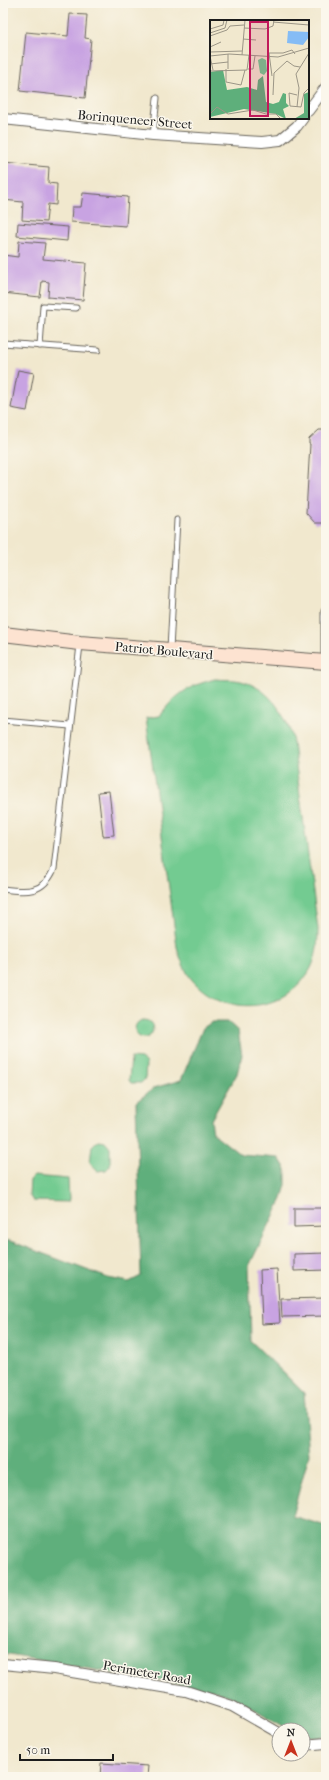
<svg xmlns="http://www.w3.org/2000/svg" width="329" height="1780" viewBox="0 0 329 1780" font-family="'IM FELL French Canon',serif">
	<rect width="100%" height="100%" fill="#fbf7ec"/>
	<filter id="ink" filterUnits="userSpaceOnUse"><feTurbulence type="fractalNoise" baseFrequency=".025" numOctaves="2"/><feDisplacementMap in="SourceGraphic" scale="8" xChannelSelector="R" yChannelSelector="G"/><feConvolveMatrix kernelMatrix="1 2 1 2 8 2 1 2 1" color-interpolation-filters="sRGB"/></filter>
	<filter id="wash" filterUnits="userSpaceOnUse"><feTurbulence type="fractalNoise" baseFrequency=".012" numOctaves="4" result="noise"/><feDisplacementMap in="SourceGraphic" scale="16" xChannelSelector="R" yChannelSelector="G"/><feGaussianBlur stdDeviation="0.9" result="paint"/><feColorMatrix in="noise" values="0 0 0 0 0 0 0 0 0 0 0 0 0 0 0 0 0 1.4 0 .05"/><feComposite in="paint" operator="in"/></filter>
	<g filter="url(#wash)">
		<rect width="100%" height="100%" fill="#f1e8ce"/>
		<g fill="#73cb91" stroke="#487456">
			<path d="M 215,679 C 223,680 233,679 241,681 C 268,688 283,710 292,736 L 318,929 C 318,942 317,956 311,968 C 288,1012 228,1018 195,983 C 185,973 181,960 177,947 L 146,718 L 159,716 C 178,693 186,687 215,679 Z"/>
			<circle cx="144" cy="1029" r="9"/>
			<path d="M 131,1058 L 141,1059 L 146,1063 L 145,1079 L 141,1083 L 131,1083 L 129,1080 Z"/>
			<path d="M 98,1140 L 105,1141 L 110,1147 L 110,1166 L 106,1170 L 97,1171 L 90,1162 L 92,1146 Z"/>
			<path d="M 34,1176 L 68,1179 L 69,1199 L 68,1202 L 33,1201 L 29,1195 L 30,1180 Z"/>
		</g>
		<path fill="#5eaf7b" stroke="#3d664c" d="M 212,1022 L 228,1022 L 238,1031 L 242,1055 L 237,1074 L 211,1120 L 213,1133 L 241,1155 L 279,1158 L 286,1169 L 286,1185 L 282,1199 L 249,1266 L 251,1341 L 304,1393 L 309,1455 L 292,1516 L 326,1526 L 326,1734 C 319,1738 310,1737 303,1735 L 303,1730 L 290,1730 L 237,1699 L 213,1690 L 3,1654 L 3,1240 L 10,1241 L 108,1278 L 129,1282 L 141,1276 L 136,1102 L 154,1088 L 181,1080 L 203,1028 Z"/>
		<g id="blocks">
			<g fill="#c8a3e2">
				<path d="M 70,14 L 87,15 L 85,38 L 91,39 L 85,98 L 20,91 L 26,32 L 68,36 Z"/>
				<path d="M 3,163 L 49,167 L 48,183 L 57,184 L 56,205 L 48,204 L 46,222 L 22,220 L 23,202 L 3,200 Z"/>
				<path d="M 83,193 L 128,197 L 126,226 L 71,222 L 72,207 L 81,207 Z"/>
				<path d="M 18,223 L 68,227 L 67,241 L 17,236 Z"/>
				<path d="M 19,241 L 45,243 L 43,259 L 86,263 L 83,300 L 48,297 L 49,282 L 42,281 L 40,297 L 3,293 L 3,255 L 18,257 Z"/>
				<path d="M 18,370 L 34,373 L 27,411 L 11,408 Z"/>
				<path d="M 319,430 L 326,430 L 326,523 L 315,523 L 306,513 L 310,444 L 309,444 L 309,439 Z"/>
				<path d="M 109,791 L 114,835 L 103,836 L 98,792 Z"/>
				<path d="M 294,1208 L 326,1208 L 326,1226 L 294,1227 Z"/>
				<path d="M 326,1253 L 326,1270 L 294,1271 L 294,1254 Z"/>
				<path d="M 277,1269 L 280,1323 L 262,1324 L 260,1270 Z"/>
				<path d="M 326,1298 L 326,1316 L 282,1317 L 281,1299 Z"/>
				<path d="M 101,1763 L 148,1766 L 147,1777 L 100,1777 Z"/>
			</g>
		</g>
	</g>
	<g filter="url(#ink)">
		<use href="#blocks" fill-opacity="0" stroke="#67635a" stroke-width="1"/>
		<g fill="none" stroke-linecap="round" stroke-linejoin="round">
			<defs>
				<g id="lane">
					<path d="M 153,135 L 157,98"/>
					<path d="M 3,343 L 98,350"/>
					<path d="M 40,346 L 43,306 L 76,308"/>
					<path d="M 170,649 L 177,520"/>
					<path d="M 324,662 L 324,611 L 326,609"/>
					<path d="M 3,720 L 70,726"/>
					<path d="M 3,889 C 27,892 43,894 54,869 L 80,645"/>
				</g>
				<g id="street">
					<path d="M 308,111 L 326,87"/>
					<path d="M 3,119 L 153,135 L 262,142 L 280,140 L 297,126 L 303,118"/>
					<path d="M 3,1664 L 54,1669 L 186,1691 L 232,1706 L 279,1733"/>
					<path d="M 303,1745 L 326,1743"/>
				</g>
				<path id="secondary" d="M 3,634 L 80,643 L 326,662"/>
			</defs>
			<use href="#lane" stroke="#67635a" stroke-width="7"/>
			<use href="#street" stroke="#67635a" stroke-width="12"/>
			<use href="#secondary" stroke="#67635a" stroke-width="16"/>
			<use href="#lane" stroke="#fff" stroke-width="5"/>
			<use href="#street" stroke="#fff" stroke-width="10"/>
			<use href="#secondary" stroke="#fde3d1" stroke-width="14"/>
		</g>
	</g>
	<g text-anchor="middle" stroke-width="3" stroke-linejoin="round" paint-order="stroke">
		<g font-size="13" fill="#1c1c1c" stroke="#fbf7ec">
			<text transform="translate(135 119) rotate(5)" y="5">Borinqueneer Street</text>
			<text transform="translate(164 650) rotate(5)" y="5">Patriot Boulevard</text>
			<text transform="translate(147 1672) rotate(10)" y="5">Perimeter Road</text>
		</g>
	</g>
	<g transform="translate(210 20)">
		<rect width="99" height="99" fill="#f1e8ce"/>
		<path d="M 52,38 L 56,40 L 57,51 L 54,55 L 50,53 L 48,40 Z" fill="#73cb91"/>
		<path d="M 13,50 L 17,70 L 37,67 L 47,70 L 48,60 L 53,56 L 56,82 L 63,84 L 69,82 L 73,73 L 76,74 L 76,83 L 79,86 L 73,89 L 76,99 L 66,94 L 34,89 L 0,97 L 0,52 ZM 99,72 L 99,99 L 84,99 L 94,93 L 94,74 Z" fill="#5eaf7b"/>
		<path d="M 78,11 L 99,12 L 99,17 L 93,25 L 77,23 Z" fill="#85bcf5"/>
		<path fill="none" stroke="#9c9687" stroke-width="1" d="M 63,2 L 99,5M 34,8 L 55,9 L 63,6 L 64,0M 0,9 L 13,5 L 14,0M 0,13 L 15,8 L 17,0M 0,16 L 17,10 L 20,6 L 34,5M 33,19 L 46,20M 0,27 L 11,22M 0,32 L 32,31M 18,34 L 18,49M 32,35 L 35,0M 0,36 L 19,34 L 68,37 L 99,28M 0,36 L 3,50M 0,44 L 18,42M 16,49 L 16,62 L 31,65 L 35,50M 38,49 L 43,49 L 45,36M 0,51 L 37,50 L 39,35M 62,56 L 59,33 L 73,33 L 82,30 L 85,34M 63,75 L 64,53 L 77,41 L 84,46 L 90,47M 87,75 L 79,73 L 80,86 L 91,87 L 94,73 L 98,69M 87,87 L 89,68 L 86,54 L 99,33M 0,94 L 7,87 L 18,94 L 43,90 L 56,94 L 66,94 L 71,99"/>
		<path fill="#c2185b" fill-opacity="0.15" stroke="#c2185b" stroke-width="2" d="M 40,2 L 58,2 L 58,96 L 40,96 Z"/>
		<rect width="99" height="99" fill="none" stroke="#1c1c1c" stroke-width="2"/>
	</g>
	<rect width="329" height="1780" fill="none" stroke="#fbf7ec" stroke-width="16"/>
	<g transform="translate(291 1742)"><circle r="19" fill="#fbf7ec" stroke="#a29f99"/>
	<path d="M0-3L7 15L0 10L-7 15Z" fill="#c8321e"/>
	<text y="-6" font-size="11" font-weight="bold" text-anchor="middle" fill="#1c1c1c">N</text>
	</g>
	<path d="M20 1754v6h93v-6" fill="none" stroke="#1c1c1c" stroke-width="2"/>
	<text x="26" y="1754" font-size="12" fill="#1c1c1c" stroke="#fbf7ec" stroke-width="3" paint-order="stroke">50 m</text>
</svg>
